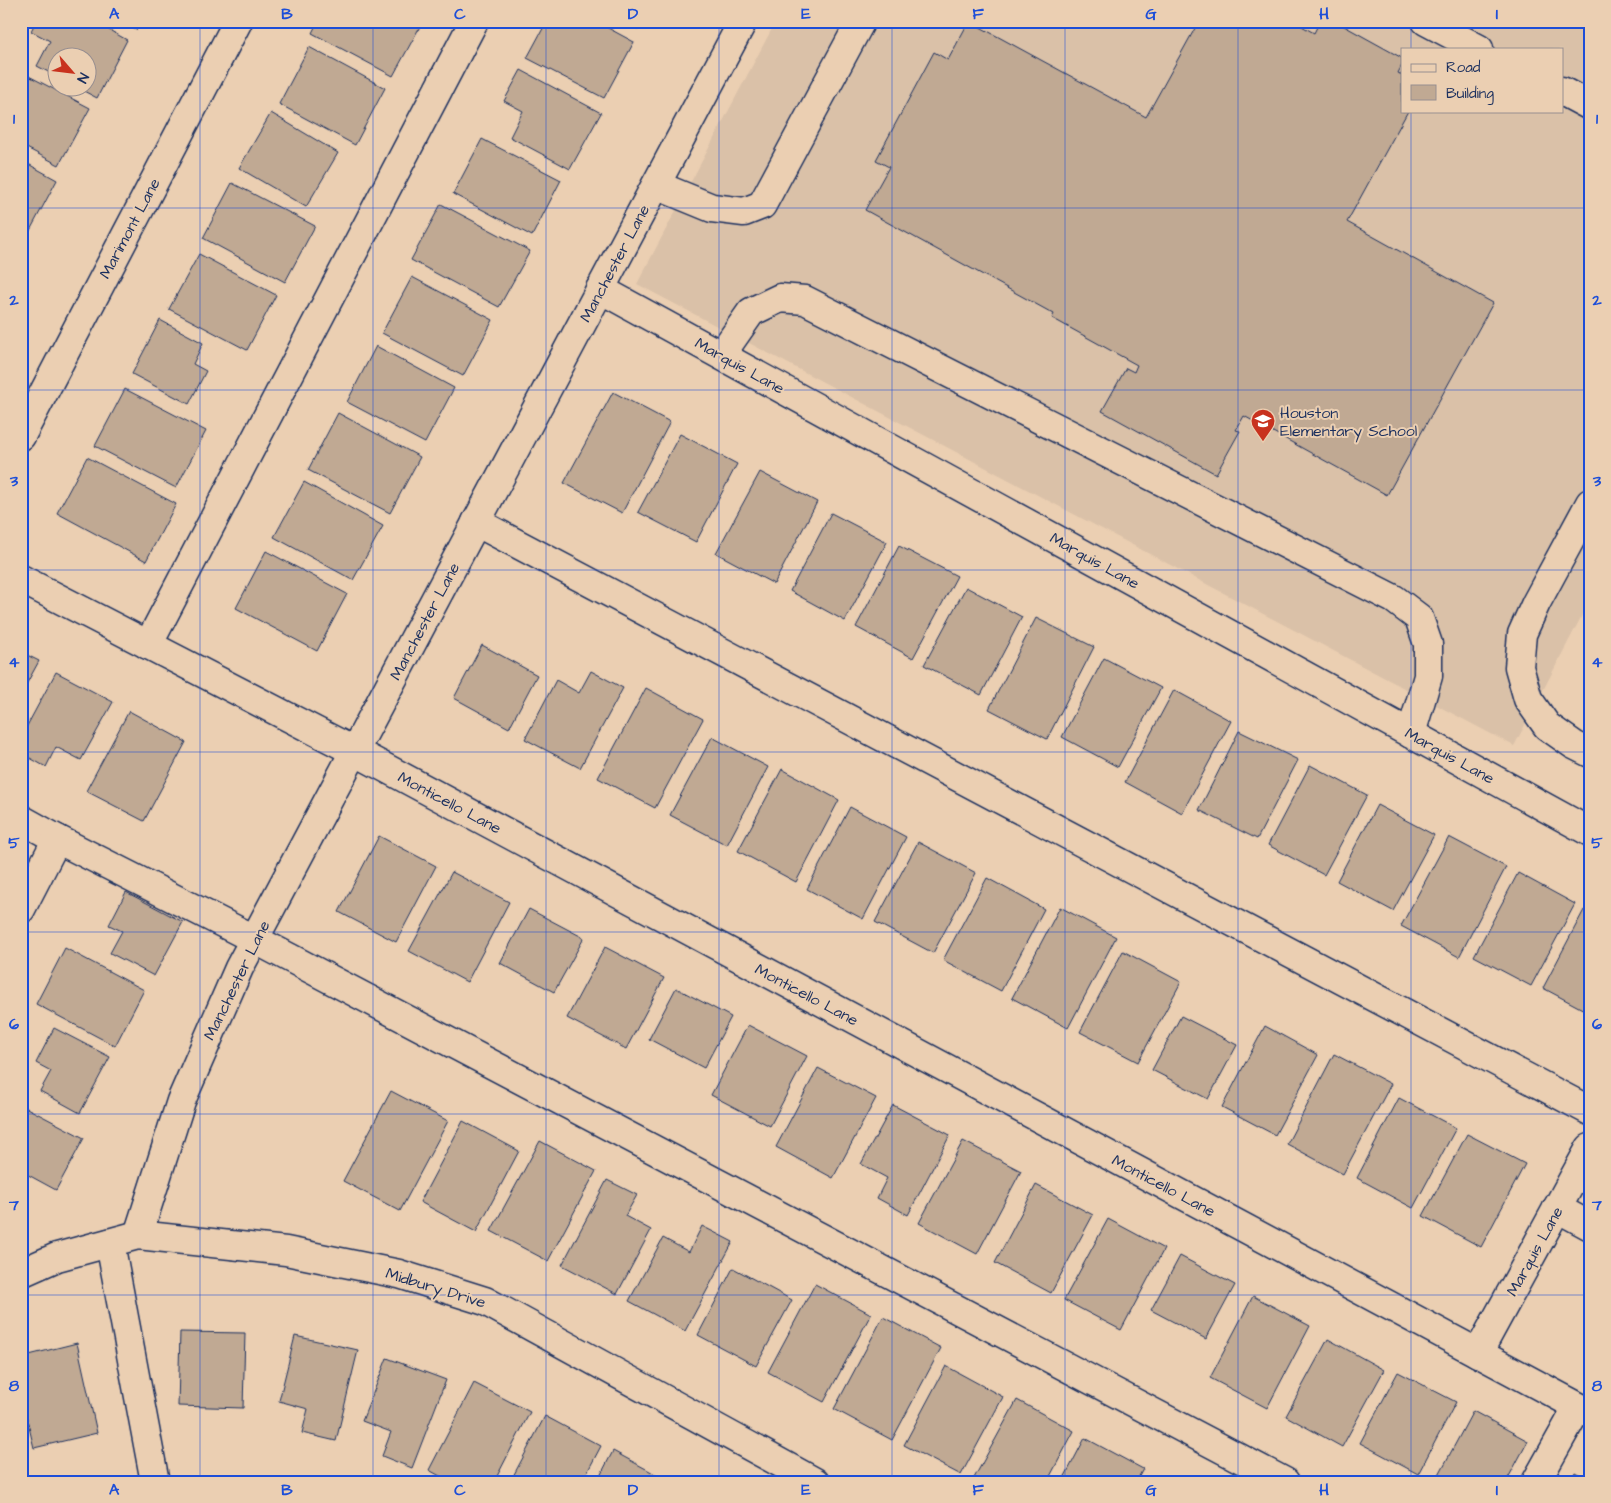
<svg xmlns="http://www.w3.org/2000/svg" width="1611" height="1503" viewBox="0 0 1611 1503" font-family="'Architects Daughter',sans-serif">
	<rect width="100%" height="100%" fill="#ebcfb2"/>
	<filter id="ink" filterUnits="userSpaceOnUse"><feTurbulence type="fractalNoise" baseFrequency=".02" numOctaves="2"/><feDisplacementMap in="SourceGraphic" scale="10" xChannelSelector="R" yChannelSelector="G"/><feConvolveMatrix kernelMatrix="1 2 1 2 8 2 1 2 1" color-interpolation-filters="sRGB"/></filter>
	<g filter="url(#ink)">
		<path fill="#dac1a8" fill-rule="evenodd" d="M 776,21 L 1590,21 L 1590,600 L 1514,746 L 637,284 ZM 1402,49 L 1562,49 L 1562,111 L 1402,111 Z"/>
		<g fill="#c0a993" stroke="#1b2f5e">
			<path d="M 36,21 L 93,21 L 127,40 L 97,98 L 78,88 L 88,88 L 88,58 L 58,58 L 58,77 L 37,66 L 50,41 L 31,31 Z"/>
			<path d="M 120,21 L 140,21 L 136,30 Z"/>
			<path d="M 318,21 L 423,21 L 393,76 L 312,33 Z"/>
			<path d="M 547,21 L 595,21 L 634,42 L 604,98 L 527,58 Z"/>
			<path d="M 622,21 L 642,21 L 638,29 Z"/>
			<path d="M 969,21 L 1146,117 L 1199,21 L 1293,21 L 1314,33 L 1320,21 L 1335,21 L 1402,58 L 1402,65 L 1398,73 L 1402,75 L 1402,111 L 1408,111 L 1347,222 L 1493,303 L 1387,495 L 1244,416 L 1236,430 L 1240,431 L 1216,474 L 1102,411 L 1126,368 L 1134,372 L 1137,365 L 1052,318 L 1054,314 L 865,210 L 889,167 L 876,160 L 934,52 L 948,60 Z"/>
			<path d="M 1569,21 L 1589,21 L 1584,30 Z"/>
			<path d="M 309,47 L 385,88 L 355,145 L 279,104 Z"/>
			<path d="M 521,70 L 601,113 L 570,169 L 510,137 L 523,111 L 504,101 Z"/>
			<path d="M 21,72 L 90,108 L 59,165 L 21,145 Z"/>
			<path d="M 271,113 L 338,153 L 306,207 L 239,168 Z"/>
			<path d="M 482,139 L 561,180 L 532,236 L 453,194 Z"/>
			<path d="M 21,160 L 57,180 L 27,236 L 21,233 Z"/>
			<path d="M 232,183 L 315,226 L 285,282 L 203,238 Z"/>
			<path d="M 441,204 L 530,251 L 499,307 L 411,260 Z"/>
			<path d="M 199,254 L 276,295 L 247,350 L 169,309 Z"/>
			<path d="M 412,277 L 493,320 L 463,376 L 382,333 Z"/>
			<path d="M 160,320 L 203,343 L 193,364 L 206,371 L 189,404 L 132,374 Z"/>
			<path d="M 376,346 L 454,388 L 425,443 L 347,402 Z"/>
			<path d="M 125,389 L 206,431 L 176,488 L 95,446 Z"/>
			<path d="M 613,392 L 670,422 L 622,513 L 564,483 Z"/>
			<path d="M 338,413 L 420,457 L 390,513 L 308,470 Z"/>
			<path d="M 680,434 L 737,464 L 696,542 L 638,512 Z"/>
			<path d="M 87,457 L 176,504 L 146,561 L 57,513 Z"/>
			<path d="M 760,472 L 817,502 L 774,584 L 716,553 Z"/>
			<path d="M 304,482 L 383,526 L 353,580 L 274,537 Z"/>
			<path d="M 831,513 L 887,542 L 845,621 L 790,591 Z"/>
			<path d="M 899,546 L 957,576 L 913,658 L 856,627 Z"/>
			<path d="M 266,551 L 347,594 L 317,651 L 236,608 Z"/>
			<path d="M 966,587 L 1022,617 L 981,695 L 924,665 Z"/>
			<path d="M 1036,618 L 1094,647 L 1047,739 L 989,709 Z"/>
			<path d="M 482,645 L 537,675 L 509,728 L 454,698 Z"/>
			<path d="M 21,652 L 39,661 L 21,694 Z"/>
			<path d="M 1104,658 L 1161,688 L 1118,767 L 1062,737 Z"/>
			<path d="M 591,671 L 623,688 L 580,768 L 525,739 L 556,680 L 579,693 Z"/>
			<path d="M 56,672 L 113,702 L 81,760 L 56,747 L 46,767 L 21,753 L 21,737 Z"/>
			<path d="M 646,688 L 703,719 L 655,808 L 598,778 Z"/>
			<path d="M 1174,690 L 1231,721 L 1182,813 L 1125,782 Z"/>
			<path d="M 129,711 L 186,742 L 144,821 L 86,791 Z"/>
			<path d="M 1239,731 L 1298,760 L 1257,839 L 1199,810 Z"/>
			<path d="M 712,737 L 768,767 L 727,845 L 670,815 Z"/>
			<path d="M 1310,765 L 1367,795 L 1324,875 L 1268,845 Z"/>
			<path d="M 782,769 L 839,800 L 796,882 L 738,851 Z"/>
			<path d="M 1377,805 L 1434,835 L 1393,911 L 1337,881 Z"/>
			<path d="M 850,807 L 906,837 L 863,919 L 807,889 Z"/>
			<path d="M 379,836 L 436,866 L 396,942 L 339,912 Z"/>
			<path d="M 1449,837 L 1506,867 L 1459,957 L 1401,926 Z"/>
			<path d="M 918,842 L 976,873 L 933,953 L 875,922 Z"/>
			<path d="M 452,872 L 509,902 L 467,982 L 409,951 Z"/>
			<path d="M 1518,873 L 1575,904 L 1531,986 L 1474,956 Z"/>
			<path d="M 987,878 L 1044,909 L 1001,991 L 943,960 Z"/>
			<path d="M 126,892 L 183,922 L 154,976 L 110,953 L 122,931 L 109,925 Z"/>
			<path d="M 1060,907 L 1116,937 L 1068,1028 L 1012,998 Z"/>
			<path d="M 529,909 L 584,938 L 554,992 L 500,963 Z"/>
			<path d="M 1584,910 L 1590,913 L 1590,1013 L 1543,988 Z"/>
			<path d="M 605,947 L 664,978 L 626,1049 L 567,1018 Z"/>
			<path d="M 65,948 L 144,990 L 115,1046 L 36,1004 Z"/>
			<path d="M 1123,951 L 1181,982 L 1138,1062 L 1080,1032 Z"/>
			<path d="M 676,988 L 731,1017 L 704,1068 L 649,1039 Z"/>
			<path d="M 1181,1016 L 1237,1045 L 1208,1099 L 1152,1070 Z"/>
			<path d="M 748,1025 L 807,1056 L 770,1126 L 711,1095 Z"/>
			<path d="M 1265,1026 L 1318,1055 L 1275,1135 L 1222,1107 Z"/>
			<path d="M 54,1028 L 110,1057 L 80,1113 L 40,1091 L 51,1071 L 36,1063 Z"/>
			<path d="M 1334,1054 L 1391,1084 L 1343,1174 L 1287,1144 Z"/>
			<path d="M 818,1068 L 876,1098 L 833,1178 L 776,1147 Z"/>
			<path d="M 391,1091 L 448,1121 L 400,1211 L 343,1181 Z"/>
			<path d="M 1399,1098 L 1456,1128 L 1413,1208 L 1357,1178 Z"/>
			<path d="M 21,1105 L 84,1138 L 56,1190 L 21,1171 Z"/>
			<path d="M 893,1105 L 950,1135 L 908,1215 L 877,1198 L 887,1178 L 861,1164 Z"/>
			<path d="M 463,1121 L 519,1151 L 476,1232 L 420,1202 Z"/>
			<path d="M 1467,1134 L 1525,1164 L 1481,1247 L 1423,1216 Z"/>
			<path d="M 540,1141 L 596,1171 L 548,1261 L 491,1231 Z"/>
			<path d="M 963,1141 L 1021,1171 L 977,1254 L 919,1223 Z"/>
			<path d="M 607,1180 L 637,1195 L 625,1216 L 651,1230 L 617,1294 L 562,1265 Z"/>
			<path d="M 1036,1185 L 1093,1215 L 1051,1293 L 995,1263 Z"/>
			<path d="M 1108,1219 L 1164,1249 L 1121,1330 L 1064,1300 Z"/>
			<path d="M 702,1226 L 733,1242 L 685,1331 L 629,1301 L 663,1238 L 689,1252 Z"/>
			<path d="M 1180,1256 L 1235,1285 L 1206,1339 L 1151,1310 Z"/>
			<path d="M 733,1268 L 792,1300 L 756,1366 L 698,1335 Z"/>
			<path d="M 815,1284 L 871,1314 L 824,1402 L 768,1372 Z"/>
			<path d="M 1253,1296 L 1310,1326 L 1267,1408 L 1210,1378 Z"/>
			<path d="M 883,1317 L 941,1348 L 892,1440 L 834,1409 Z"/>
			<path d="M 180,1332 L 245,1333 L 243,1408 L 178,1406 Z"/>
			<path d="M 295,1336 L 358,1350 L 336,1441 L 302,1433 L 308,1409 L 279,1401 Z"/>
			<path d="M 1328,1339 L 1384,1370 L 1342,1447 L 1286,1416 Z"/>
			<path d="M 77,1343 L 97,1433 L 34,1448 L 21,1394 L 21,1357 Z"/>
			<path d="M 387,1358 L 446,1380 L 412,1468 L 382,1456 L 391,1432 L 362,1421 Z"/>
			<path d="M 946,1366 L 1003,1397 L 961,1475 L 904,1445 Z"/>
			<path d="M 1398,1372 L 1456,1402 L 1418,1474 L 1360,1443 Z"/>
			<path d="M 474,1383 L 530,1412 L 494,1482 L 451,1482 L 429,1470 Z"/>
			<path d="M 1017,1400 L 1074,1431 L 1047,1482 L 977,1482 L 973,1480 Z"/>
			<path d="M 1473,1411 L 1528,1441 L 1506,1482 L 1435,1482 Z"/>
			<path d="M 545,1416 L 601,1446 L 582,1482 L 510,1482 Z"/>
			<path d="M 1085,1438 L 1143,1469 L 1136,1482 L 1062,1482 Z"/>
			<path d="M 613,1451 L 670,1482 L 597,1482 Z"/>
			<path d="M 1575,1472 L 1590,1480 L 1590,1482 L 1570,1482 Z"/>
		</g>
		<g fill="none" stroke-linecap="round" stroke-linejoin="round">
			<defs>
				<g id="minor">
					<path d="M 1426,21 L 1479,49"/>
					<path d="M 1562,91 L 1590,106"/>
					<path d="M 656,185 L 712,208 L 744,212 L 762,205 L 861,21"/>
					<path d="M 600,289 L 1590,832"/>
					<path d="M 721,355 L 751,312 L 780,298 L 805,300 L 1394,599 L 1419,618 L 1428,644 L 1428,676 L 1411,734"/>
					<path d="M 21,436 L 238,21"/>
					<path d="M 1590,503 L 1536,603 L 1522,634 L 1519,667 L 1528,699 L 1547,726 L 1574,745 L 1590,753"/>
					<path d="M 476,522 L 1590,1111"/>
					<path d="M 21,579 L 354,751 L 1590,1413"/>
					<path d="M 148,645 L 474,21"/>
					<path d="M 21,819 L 57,839"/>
					<path d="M 21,909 L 57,839 L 254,939 L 1285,1482"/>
					<path d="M 1557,1208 L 1590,1226"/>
					<path d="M 138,1235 L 181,1101 L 239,968 L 743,21"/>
					<path d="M 110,1243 L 155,1482"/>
					<path d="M 21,1273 L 57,1257 L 138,1235 L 286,1251 L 399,1274 L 485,1301 L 815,1482"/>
					<path d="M 1478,1353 L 1590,1148"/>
					<path d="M 1536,1482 L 1578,1407"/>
				</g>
			</defs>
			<use href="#minor" stroke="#1b2f5e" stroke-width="31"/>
			<use href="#minor" stroke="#ebcfb2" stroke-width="28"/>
		</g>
	</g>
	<path fill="none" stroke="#1d4ed8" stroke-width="1" stroke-opacity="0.55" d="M 200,21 L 200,1482M 373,21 L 373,1482M 546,21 L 546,1482M 719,21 L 719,1482M 892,21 L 892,1482M 1065,21 L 1065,1482M 1238,21 L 1238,1482M 1411,21 L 1411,49M 1411,111 L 1411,1482M 21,208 L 1590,208M 21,390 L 1590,390M 21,570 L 1590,570M 21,752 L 1590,752M 21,932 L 1590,932M 21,1114 L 1590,1114M 21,1295 L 1590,1295"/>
	<defs>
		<symbol id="school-pin" viewBox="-11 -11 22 30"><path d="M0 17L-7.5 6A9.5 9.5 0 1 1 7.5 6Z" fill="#c8321e" stroke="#ebcfb2"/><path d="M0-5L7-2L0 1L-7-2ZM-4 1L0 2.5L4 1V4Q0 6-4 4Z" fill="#fff"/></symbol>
	</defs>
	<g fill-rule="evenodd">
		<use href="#school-pin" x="1249" y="407" width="28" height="38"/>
	</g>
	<g text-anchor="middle" stroke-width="4" stroke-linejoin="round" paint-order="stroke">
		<g font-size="16" fill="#1b2f5e" stroke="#ebcfb2">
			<text transform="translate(129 228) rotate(-62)" y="6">Marimont Lane</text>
			<text transform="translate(614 263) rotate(-62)" y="6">Manchester Lane</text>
			<text transform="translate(740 365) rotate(29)" y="6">Marquis Lane</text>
			<text transform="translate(1095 560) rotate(29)" y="6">Marquis Lane</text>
			<text transform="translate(424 621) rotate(-62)" y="6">Manchester Lane</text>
			<text transform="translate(1450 755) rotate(29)" y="6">Marquis Lane</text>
			<text transform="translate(450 802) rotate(28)" y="6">Monticello Lane</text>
			<text transform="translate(236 980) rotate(-64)" y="6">Manchester Lane</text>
			<text transform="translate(807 994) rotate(28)" y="6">Monticello Lane</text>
			<text transform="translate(1164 1185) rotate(28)" y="6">Monticello Lane</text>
			<text transform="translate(1534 1251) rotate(-61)" y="6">Marquis Lane</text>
			<text transform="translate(436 1287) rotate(17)" y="6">Midbury Drive</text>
		</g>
		<g font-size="16" fill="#1b2f5e" stroke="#ebcfb2" text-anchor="start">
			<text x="1280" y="418">Houston<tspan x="1280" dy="18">Elementary School</tspan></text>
		</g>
	</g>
	<rect width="1611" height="1503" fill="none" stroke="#ebcfb2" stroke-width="55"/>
	<rect x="1401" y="48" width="162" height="65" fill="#ebcfb2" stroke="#988f90"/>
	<rect x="1411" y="64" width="25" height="8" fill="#ebcfb2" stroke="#988f90"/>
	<text x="1446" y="72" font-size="15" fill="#1b2f5e">Road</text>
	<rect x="1411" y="85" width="25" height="15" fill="#c0a993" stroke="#988f90"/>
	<text x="1446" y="98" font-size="15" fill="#1b2f5e">Building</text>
	<g transform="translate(72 72) rotate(118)"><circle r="24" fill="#ebcfb2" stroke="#988f90"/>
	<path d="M0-4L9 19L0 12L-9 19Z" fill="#c8321e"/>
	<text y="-8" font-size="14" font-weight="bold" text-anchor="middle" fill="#1b2f5e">N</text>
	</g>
	<rect x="28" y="28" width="1556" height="1448" fill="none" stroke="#1d4ed8" stroke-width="2"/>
	<g font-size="16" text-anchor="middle" font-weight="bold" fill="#1d4ed8">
		<text x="114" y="19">A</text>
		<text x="287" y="19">B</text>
		<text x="460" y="19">C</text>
		<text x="633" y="19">D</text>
		<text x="806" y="19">E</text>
		<text x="978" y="19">F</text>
		<text x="1151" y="19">G</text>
		<text x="1324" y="19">H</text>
		<text x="1497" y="19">I</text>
		<text x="14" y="124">1</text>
		<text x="1597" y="124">1</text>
		<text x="14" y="305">2</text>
		<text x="1597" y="305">2</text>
		<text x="14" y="486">3</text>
		<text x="1597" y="486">3</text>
		<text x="14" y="667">4</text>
		<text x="1597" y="667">4</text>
		<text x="14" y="848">5</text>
		<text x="1597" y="848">5</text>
		<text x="14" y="1029">6</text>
		<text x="1597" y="1029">6</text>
		<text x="14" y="1210">7</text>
		<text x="1597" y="1210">7</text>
		<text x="14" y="1391">8</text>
		<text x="1597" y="1391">8</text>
		<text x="114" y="1495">A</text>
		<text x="287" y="1495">B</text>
		<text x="460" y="1495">C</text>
		<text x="633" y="1495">D</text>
		<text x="806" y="1495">E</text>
		<text x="978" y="1495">F</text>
		<text x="1151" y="1495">G</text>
		<text x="1324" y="1495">H</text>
		<text x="1497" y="1495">I</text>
	</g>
</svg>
